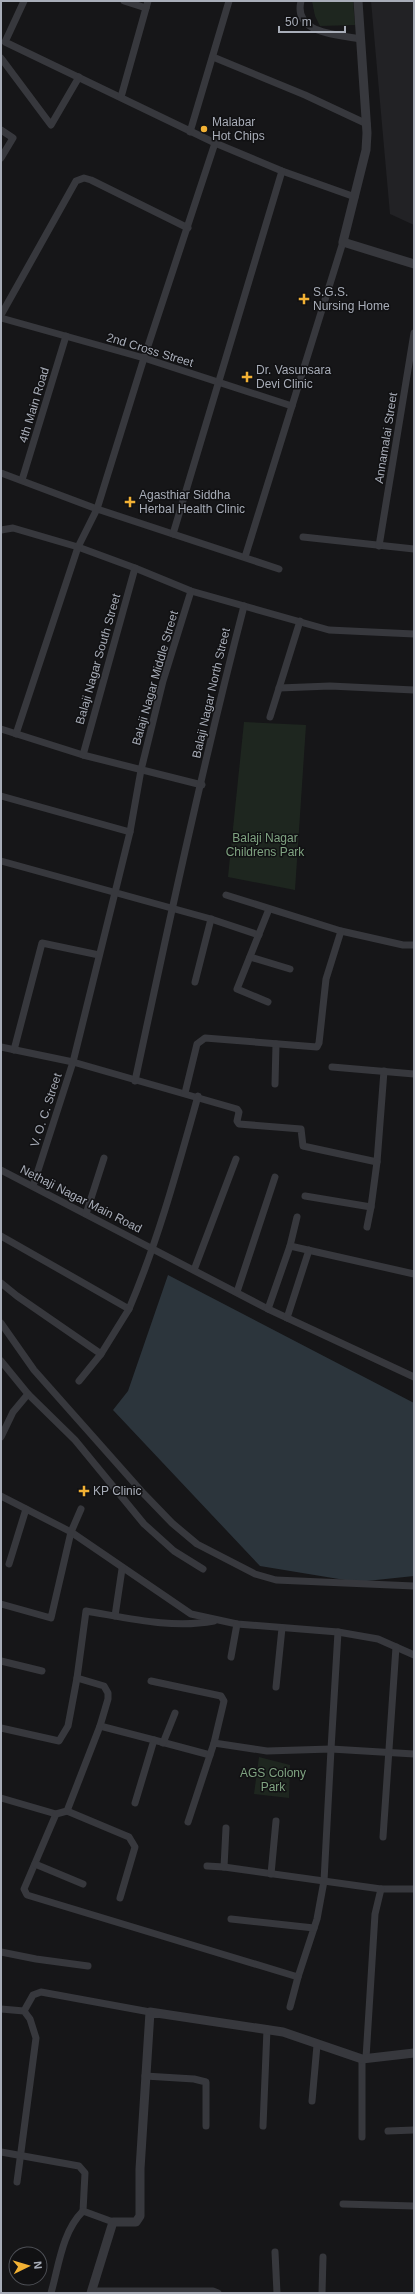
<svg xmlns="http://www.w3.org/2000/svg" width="415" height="2294" viewBox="0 0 415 2294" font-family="Arial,sans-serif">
	<rect width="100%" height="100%" fill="#161618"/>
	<path fill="#222225" d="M 371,1 L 414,1 L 414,225 L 390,214 Z"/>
	<g fill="#1e261f">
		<path d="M 312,1 L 353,1 L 355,25 L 320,26 L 315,16 Z"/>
		<path d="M 244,722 L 306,725 L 295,890 L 228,877 Z"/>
		<path d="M 259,1757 L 290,1765 L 289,1798 L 254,1794 Z"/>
	</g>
	<path fill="#2c353c" d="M 168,1275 L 414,1403 L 414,1576 L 357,1582 L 260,1566 L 113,1410 L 128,1391 Z"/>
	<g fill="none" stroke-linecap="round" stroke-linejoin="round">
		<g stroke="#37383d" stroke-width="7">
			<path d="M 24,1 L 5,42 L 215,143 L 282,171 L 355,197"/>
			<path d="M 124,1 L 146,8"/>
			<path d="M 301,1 C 293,34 337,34 360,39"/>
			<path d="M 213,57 L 305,95 L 367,124"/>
			<path d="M 1,58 L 51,125 L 79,77"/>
			<path d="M 121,97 L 148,1"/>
			<path d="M 1,130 L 13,138 L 1,158"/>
			<path d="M 190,132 L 229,1"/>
			<path d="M 1,315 L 76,181 L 84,178 L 91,180 L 188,228"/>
			<path d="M 1,318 L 144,358 L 292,406"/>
			<path d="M 1,473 L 97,509 L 279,569"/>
			<path d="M 22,480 L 66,336"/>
			<path d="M 1,530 L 13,528 L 78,547 L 135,568 L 191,591 L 329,630 L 414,634"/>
			<path d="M 173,534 L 282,171"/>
			<path d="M 303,537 L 414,549"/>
			<path d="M 379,546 L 414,333"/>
			<path d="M 245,557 L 343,242"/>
			<path d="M 279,688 L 330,686 L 414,690"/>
			<path d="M 270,717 L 300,621"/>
			<path d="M 1,729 L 83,755 L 202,785"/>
			<path d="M 16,734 L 78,547 L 97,509 L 144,358 L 215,143"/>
			<path d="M 83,755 L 135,568"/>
			<path d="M 1,796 L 130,832"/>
			<path d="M 1,861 L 211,919 L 259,935"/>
			<path d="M 226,895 L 341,931 L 403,945 L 414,945"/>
			<path d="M 250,957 L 290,969"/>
			<path d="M 195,982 L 211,919"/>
			<path d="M 268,1002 L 237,989 L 269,909"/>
			<path d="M 1,1047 L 73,1062 L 237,1109 L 239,1112 L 237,1121 L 239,1124 L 301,1129 L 303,1146 L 377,1162 L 384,1071"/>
			<path d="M 14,1050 L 42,943 L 99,955"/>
			<path d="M 332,1067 L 414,1074"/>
			<path d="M 135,1081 C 169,922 203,764 244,606"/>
			<path d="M 275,1084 L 276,1044"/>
			<path d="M 185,1093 L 197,1044 L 205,1038 L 317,1047 L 319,1043 L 326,979 L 341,931"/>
			<path d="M 1,1170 L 268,1309 L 414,1377"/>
			<path d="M 33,1186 L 73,1062 L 130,832 L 141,770 L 163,681 L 191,591"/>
			<path d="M 305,1196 L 371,1207 L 367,1227"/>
			<path d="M 371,1207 L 377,1162"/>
			<path d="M 86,1214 L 104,1158"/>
			<path d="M 1,1236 L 129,1309 C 158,1241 178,1167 198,1096"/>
			<path d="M 290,1246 L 297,1217"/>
			<path d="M 194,1270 L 236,1159"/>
			<path d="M 1,1283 L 17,1296 L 101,1354 L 129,1309"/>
			<path d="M 237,1292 L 275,1177"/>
			<path d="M 268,1309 L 290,1246 L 414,1274"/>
			<path d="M 287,1318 L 309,1250"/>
			<path d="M 1,1323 L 34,1370 L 144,1494 L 172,1523 L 197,1544 L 255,1574 L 276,1580 L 414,1586"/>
			<path d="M 1,1361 L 28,1394 L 75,1440 L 144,1524 L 174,1551 L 203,1569"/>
			<path d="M 79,1381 L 101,1354"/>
			<path d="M 1,1437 L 13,1412 L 28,1394"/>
			<path d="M 1,1496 L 71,1532 L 191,1614 L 237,1624 L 338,1632 L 378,1639 L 414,1655"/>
			<path d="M 9,1564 L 26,1509"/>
			<path d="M 1,1604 L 51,1618 L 71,1532 L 81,1509"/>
			<path d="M 115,1616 L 122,1569"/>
			<path d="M 338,1632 L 331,1749 L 414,1754"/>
			<path d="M 231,1657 L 237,1624"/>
			<path d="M 1,1661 L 42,1671"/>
			<path d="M 151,1681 L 221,1696 L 224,1701 L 214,1743"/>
			<path d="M 276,1687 L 282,1628"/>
			<path d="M 100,1726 L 154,1740 L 135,1803"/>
			<path d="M 1,1728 L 59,1741 L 68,1726 L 77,1678"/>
			<path d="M 154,1740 L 210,1755"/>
			<path d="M 163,1743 L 175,1713"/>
			<path d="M 1,1798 L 56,1814 L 24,1889 L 27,1895 L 298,1977 L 317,1919 L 324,1881 L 331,1749 L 267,1751 L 214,1743 L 188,1822"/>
			<path d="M 67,1811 L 129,1837 L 135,1847 L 120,1898"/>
			<path d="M 56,1814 L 67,1811 L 100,1726 L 108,1699 L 108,1693 L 104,1686 L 77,1678 L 86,1611 C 128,1618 172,1629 214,1621"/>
			<path d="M 226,1828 L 224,1867 L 381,1889 L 414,1889"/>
			<path d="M 383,1837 L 396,1647"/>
			<path d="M 35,1864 L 83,1884"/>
			<path d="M 207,1866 L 224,1867"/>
			<path d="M 271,1874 L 276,1821"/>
			<path d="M 231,1919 L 314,1928"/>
			<path d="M 1,1952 L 36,1959 L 88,1966"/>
			<path d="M 290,2007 L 298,1977"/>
			<path d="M 1,2009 L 24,2011 L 30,2019 L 36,2038 L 17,2182"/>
			<path d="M 24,2011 L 33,1995 L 41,1992 L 150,2012"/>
			<path d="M 366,2058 L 375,1914 L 381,1889"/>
			<path d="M 362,2059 L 362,2137"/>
			<path d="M 145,2076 L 194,2079 L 206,2082 L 206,2126"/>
			<path d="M 312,2101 L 317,2045"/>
			<path d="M 263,2126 L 267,2029"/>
			<path d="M 388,2131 L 414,2130"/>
			<path d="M 1,2152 L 79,2166 L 85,2173 L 83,2211 L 113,2222"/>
			<path d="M 343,2204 L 414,2206"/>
			<path d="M 275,2252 L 277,2293"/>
			<path d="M 92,2291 L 213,2291 L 218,2293"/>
			<path d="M 51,2293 C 59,2265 62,2232 83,2211"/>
			<path d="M 322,2293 L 323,2257"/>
		</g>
		<g stroke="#37383d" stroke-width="9">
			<path d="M 358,1 L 367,133 L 366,150 L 343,242 L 414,264"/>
			<path d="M 91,2293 L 113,2222 L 136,2222 L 140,2216 L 140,2169 L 150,2012 L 283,2032 L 362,2059 L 414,2053"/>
		</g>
	</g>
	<g fill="#f2b134" stroke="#111113" stroke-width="1.5">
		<circle cx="204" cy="129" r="4"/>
		<path d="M302 293h4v4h4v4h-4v4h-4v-4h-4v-4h4z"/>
		<path d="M245 371h4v4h4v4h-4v4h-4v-4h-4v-4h4z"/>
		<path d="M128 496h4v4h4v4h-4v4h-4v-4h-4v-4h4z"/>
		<path d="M82 1485h4v4h4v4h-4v4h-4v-4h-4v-4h4z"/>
	</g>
	<g text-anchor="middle" stroke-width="3" stroke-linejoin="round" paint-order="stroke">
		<g font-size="12" fill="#a8adb8" stroke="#111113" text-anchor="start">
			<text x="212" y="126">Malabar<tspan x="212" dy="14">Hot Chips</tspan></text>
			<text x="313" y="296">S.G.S.<tspan x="313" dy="14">Nursing Home</tspan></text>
			<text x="256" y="374">Dr. Vasunsara<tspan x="256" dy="14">Devi Clinic</tspan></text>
			<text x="139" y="499">Agasthiar Siddha<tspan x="139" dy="14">Herbal Health Clinic</tspan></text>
			<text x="93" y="1495">KP Clinic</text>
		</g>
		<g font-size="12" fill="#a8adb8" stroke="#111113">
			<text transform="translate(150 350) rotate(17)" y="4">2nd Cross Street</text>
			<text transform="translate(34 405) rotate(-73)" y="4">4th Main Road</text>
			<text transform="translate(386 438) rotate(-81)" y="4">Annamalai Street</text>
			<text transform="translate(98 659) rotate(-74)" y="4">Balaji Nagar South Street</text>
			<text transform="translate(155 678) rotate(-74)" y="4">Balaji Nagar Middle Street</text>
			<text transform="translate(211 693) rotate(-77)" y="4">Balaji Nagar North Street</text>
			<text transform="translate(46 1110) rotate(-72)" y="4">V. O. C. Street</text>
			<text transform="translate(81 1199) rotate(27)" y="4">Nethaji Nagar Main Road</text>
		</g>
		<g font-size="12" fill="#7fa381" stroke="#111113">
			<text x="265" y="842">Balaji Nagar<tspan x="265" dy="14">Childrens Park</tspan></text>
			<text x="273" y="1777">AGS Colony<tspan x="273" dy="14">Park</tspan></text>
		</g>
	</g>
	<rect width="415" height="2294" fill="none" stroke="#a8adb8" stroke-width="4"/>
	<g transform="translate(28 2266) rotate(85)"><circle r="19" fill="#111113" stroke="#4d4f55"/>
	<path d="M0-3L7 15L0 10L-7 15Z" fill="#f2b134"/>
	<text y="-6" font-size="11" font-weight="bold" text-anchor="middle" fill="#a8adb8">N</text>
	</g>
	<path d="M279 26v6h66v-6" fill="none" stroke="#a8adb8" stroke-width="2"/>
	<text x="285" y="26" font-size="12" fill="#a8adb8" stroke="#111113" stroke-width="3" paint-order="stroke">50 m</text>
</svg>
